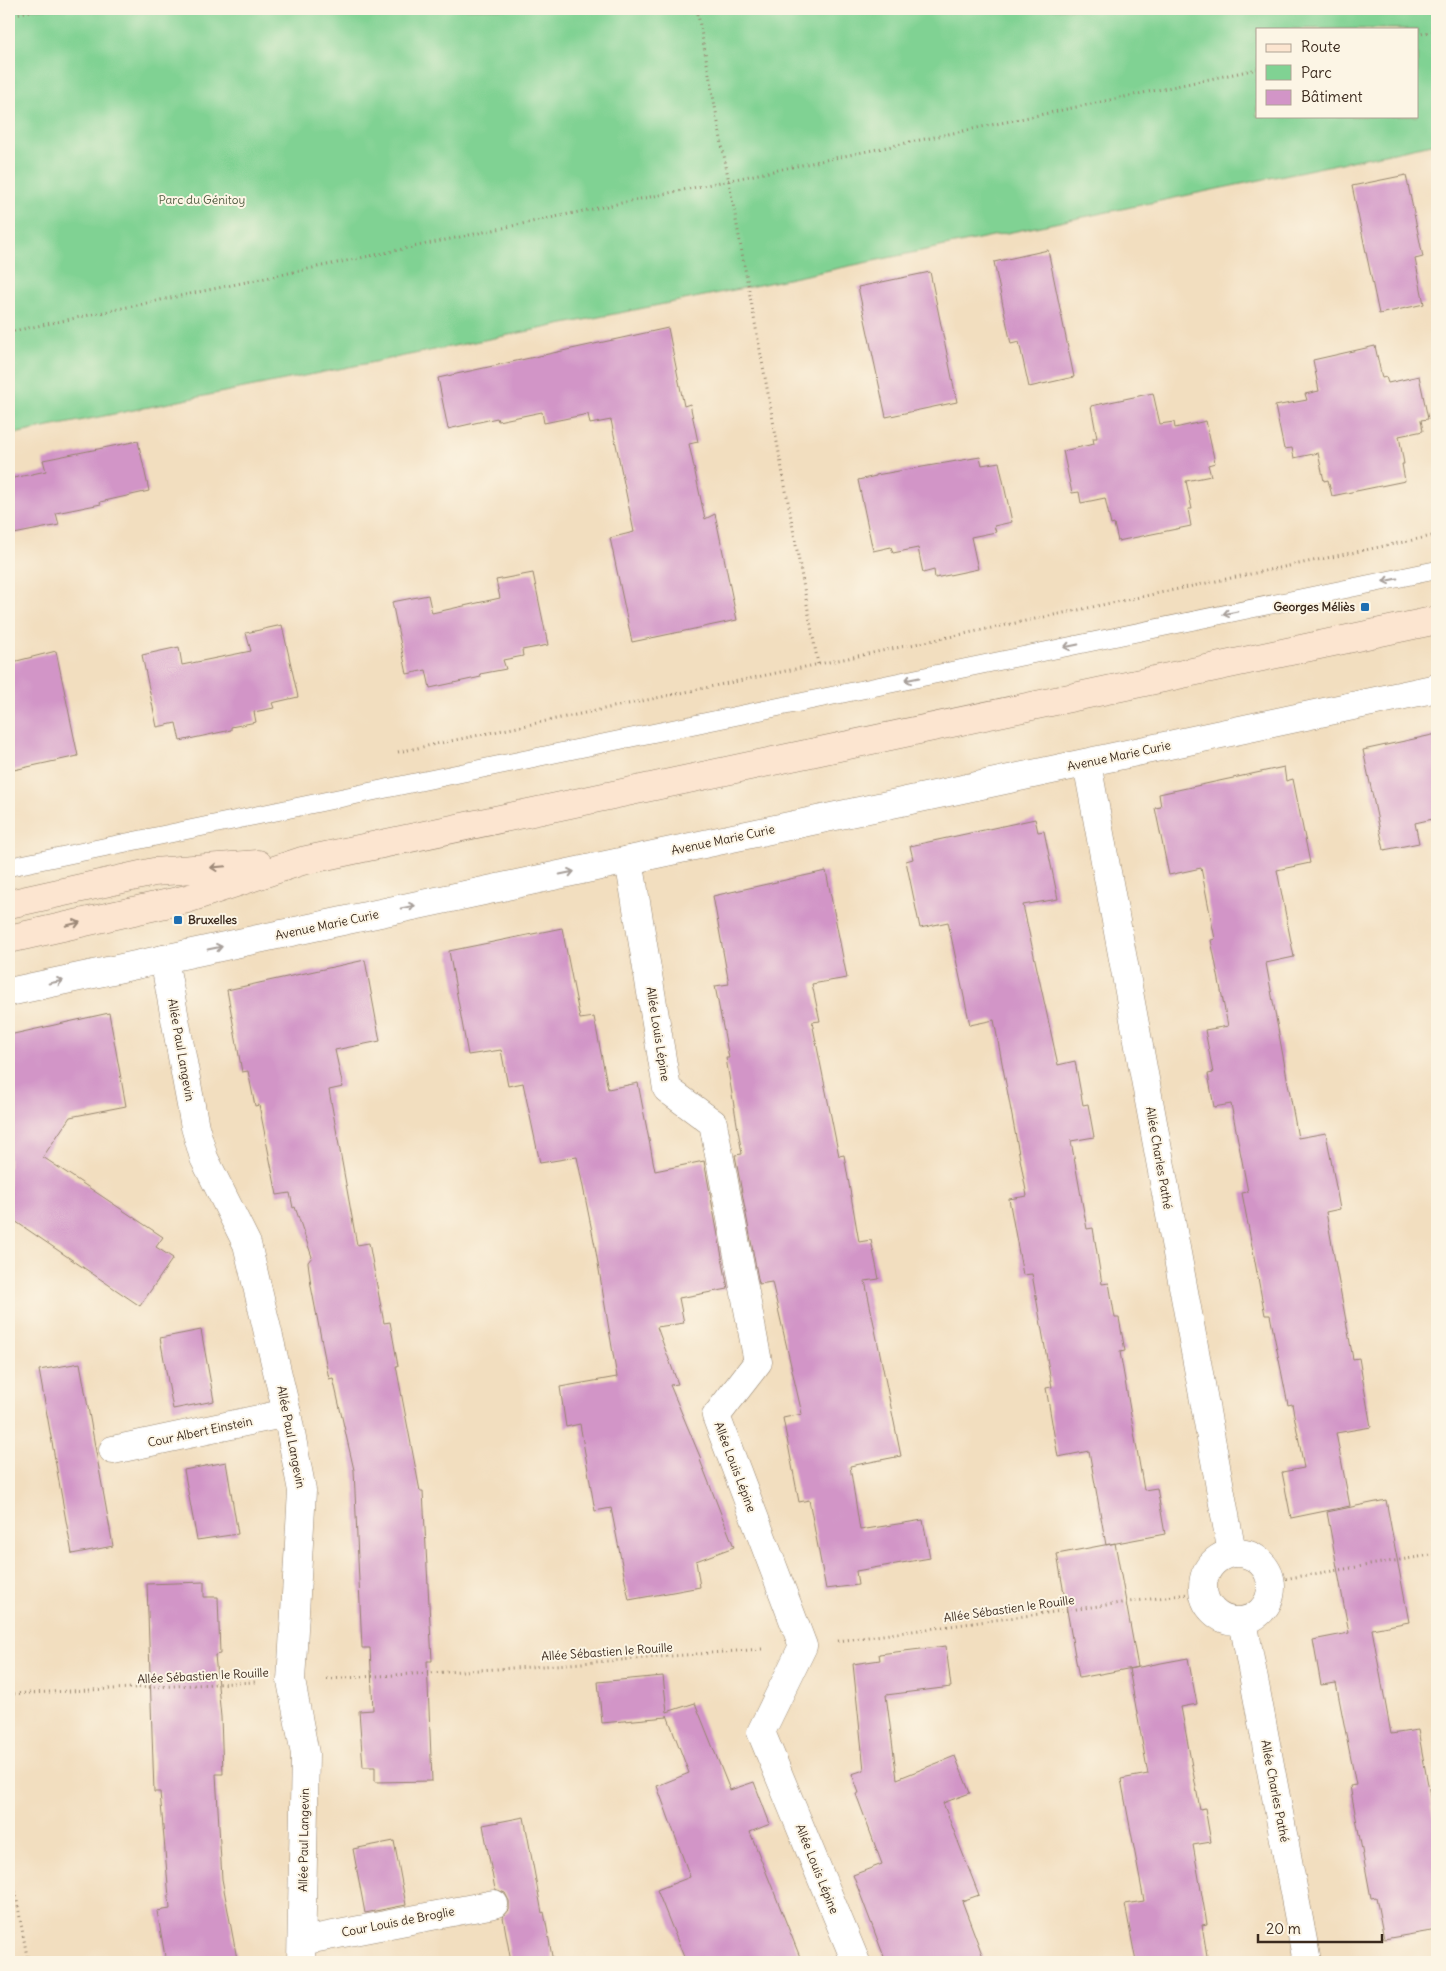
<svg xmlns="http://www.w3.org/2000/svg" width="1446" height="1971" viewBox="0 0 1446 1971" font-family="Delius,sans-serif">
	<rect width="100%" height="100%" fill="#fcf5e5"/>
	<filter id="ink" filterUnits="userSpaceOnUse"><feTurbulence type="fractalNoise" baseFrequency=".02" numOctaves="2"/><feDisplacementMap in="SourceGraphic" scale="10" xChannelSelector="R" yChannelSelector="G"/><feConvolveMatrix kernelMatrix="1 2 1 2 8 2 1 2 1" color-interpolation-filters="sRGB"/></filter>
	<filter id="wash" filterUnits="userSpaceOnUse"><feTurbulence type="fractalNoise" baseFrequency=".0096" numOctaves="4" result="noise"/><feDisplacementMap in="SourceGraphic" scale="20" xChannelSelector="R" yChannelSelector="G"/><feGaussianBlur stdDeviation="1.12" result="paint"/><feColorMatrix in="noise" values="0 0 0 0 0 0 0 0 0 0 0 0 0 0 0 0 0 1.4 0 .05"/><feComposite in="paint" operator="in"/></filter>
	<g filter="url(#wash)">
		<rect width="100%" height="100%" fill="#f2debf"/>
		<path fill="#80d293" stroke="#5e7e58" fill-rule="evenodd" d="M 9,9 L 1437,9 L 1437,143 L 749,287 L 9,435 ZM 1257,29 L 1417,29 L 1417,116 L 1257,116 Z"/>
		<g id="blocks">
			<g fill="#d295c7">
				<path d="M 1406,175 L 1423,257 L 1415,259 L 1424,304 L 1379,314 L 1352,186 Z"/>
				<path d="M 1048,250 L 1074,377 L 1029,387 L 1019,342 L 1011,344 L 994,262 Z"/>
				<path d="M 930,272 L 957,402 L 886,417 L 858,287 Z"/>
				<path d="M 668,328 L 684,406 L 690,404 L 698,442 L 689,444 L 705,519 L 715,514 L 737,620 L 632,642 L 610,538 L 634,532 L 611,420 L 590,424 L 588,414 L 544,423 L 542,412 L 498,421 L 497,418 L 448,429 L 438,378 Z"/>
				<path d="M 1375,346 L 1382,378 L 1386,377 L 1388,383 L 1419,376 L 1428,419 L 1421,420 L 1423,431 L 1399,436 L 1404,464 L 1402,464 L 1405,481 L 1332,496 L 1328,480 L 1324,481 L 1318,453 L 1294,458 L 1292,448 L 1284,449 L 1275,406 L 1307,400 L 1305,394 L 1319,391 L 1313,360 Z"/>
				<path d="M 1153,393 L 1160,424 L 1174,422 L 1175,428 L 1206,421 L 1215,463 L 1208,465 L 1211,476 L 1186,481 L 1192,509 L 1188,509 L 1191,526 L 1118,541 L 1114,524 L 1111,525 L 1105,498 L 1081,503 L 1079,492 L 1072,493 L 1063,451 L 1094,444 L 1093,438 L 1097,438 L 1091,406 Z"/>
				<path d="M 138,441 L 149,491 L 100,502 L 101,504 L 56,513 L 59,525 L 9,535 L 9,479 L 46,471 L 43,460 Z"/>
				<path d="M 980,457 L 982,465 L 999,462 L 1012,522 L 994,526 L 996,532 L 971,537 L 978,569 L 935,578 L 934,570 L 923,573 L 918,548 L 893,553 L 891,547 L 873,551 L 858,480 L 876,476 L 876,475 Z"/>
				<path d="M 533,573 L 548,645 L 522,650 L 523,656 L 503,660 L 506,669 L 480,674 L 481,677 L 430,688 L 426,670 L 407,674 L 392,602 L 428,595 L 432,613 L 500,598 L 496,580 Z"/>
				<path d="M 282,625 L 298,697 L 272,703 L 274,708 L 254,712 L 256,722 L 231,727 L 231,730 L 180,741 L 176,723 L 157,727 L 142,655 L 179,647 L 182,665 L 251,651 L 246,633 Z"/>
				<path d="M 56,651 L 78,756 L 9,771 L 9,663 Z"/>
				<path d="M 1437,734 L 1437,818 L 1415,823 L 1419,843 L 1384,850 L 1363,750 Z"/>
				<path d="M 1284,767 L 1286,781 L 1293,779 L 1310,863 L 1277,870 L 1294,957 L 1266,963 L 1298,1138 L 1326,1133 L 1340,1209 L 1326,1212 L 1353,1359 L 1359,1358 L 1371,1427 L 1336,1433 L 1350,1506 L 1291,1518 L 1282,1472 L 1304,1468 L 1292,1404 L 1288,1405 L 1270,1315 L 1265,1315 L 1242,1193 L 1248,1192 L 1231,1104 L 1214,1107 L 1208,1074 L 1213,1073 L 1205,1030 L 1228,1026 L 1211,940 L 1215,939 L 1201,868 L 1169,875 L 1155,808 L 1161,807 L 1159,794 Z"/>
				<path d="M 1035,819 L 1038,832 L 1044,831 L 1058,899 L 1023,905 L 1058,1065 L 1075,1061 L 1083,1105 L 1088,1104 L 1094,1137 L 1071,1141 L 1087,1229 L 1093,1228 L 1102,1284 L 1109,1283 L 1115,1318 L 1119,1318 L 1125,1351 L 1120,1352 L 1144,1490 L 1157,1488 L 1165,1534 L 1106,1545 L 1089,1451 L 1058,1457 L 1046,1388 L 1052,1387 L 1032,1274 L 1023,1275 L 1009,1199 L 1027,1196 L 994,1020 L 970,1025 L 948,922 L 920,928 L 906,861 L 913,859 L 910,846 Z"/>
				<path d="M 826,871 L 847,978 L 812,984 L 820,1021 L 812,1022 L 839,1156 L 844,1155 L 859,1242 L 871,1240 L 879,1279 L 865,1281 L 901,1456 L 850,1466 L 860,1530 L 923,1520 L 930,1558 L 856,1571 L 858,1585 L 826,1589 L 809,1500 L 799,1502 L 783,1418 L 802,1414 L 772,1282 L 759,1284 L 735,1155 L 742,1154 L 726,1058 L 729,1058 L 715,986 L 729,984 L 713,896 Z"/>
				<path d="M 562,928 L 580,1019 L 594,1017 L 608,1089 L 638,1083 L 655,1171 L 704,1161 L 728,1289 L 679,1298 L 684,1323 L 657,1327 L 678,1384 L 670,1385 L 701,1459 L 700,1460 L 734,1547 L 696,1561 L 700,1587 L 629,1600 L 611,1508 L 595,1511 L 580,1424 L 566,1427 L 560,1387 L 617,1377 L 595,1246 L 577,1157 L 540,1163 L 523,1083 L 508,1086 L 501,1050 L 468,1055 L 449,951 Z"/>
				<path d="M 365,960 L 380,1041 L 335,1050 L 343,1087 L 329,1090 L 357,1245 L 369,1243 L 384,1323 L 390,1322 L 398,1366 L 396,1366 L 420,1491 L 423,1491 L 432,1661 L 427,1661 L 432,1781 L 375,1782 L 375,1767 L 363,1767 L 359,1711 L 373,1710 L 370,1648 L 362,1648 L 354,1470 L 333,1378 L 329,1379 L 311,1286 L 308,1262 L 312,1257 L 295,1207 L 293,1208 L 290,1193 L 277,1195 L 259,1105 L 255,1106 L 248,1071 L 242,1072 L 227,990 Z"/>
				<path d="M 109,1013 L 126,1106 L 70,1117 L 43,1157 L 163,1237 L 156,1247 L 173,1258 L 140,1306 L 9,1217 L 9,1035 Z"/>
				<path d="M 201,1330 L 214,1401 L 173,1409 L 160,1338 Z"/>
				<path d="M 80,1363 L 113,1546 L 72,1554 L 39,1370 Z"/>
				<path d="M 226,1462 L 238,1534 L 197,1540 L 184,1470 Z"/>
				<path d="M 1386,1500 L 1409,1622 L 1372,1629 L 1391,1734 L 1418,1730 L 1437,1834 L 1437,1930 L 1384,1939 L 1376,1897 L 1371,1898 L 1350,1786 L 1356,1785 L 1336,1683 L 1321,1685 L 1313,1640 L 1349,1633 L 1327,1512 Z"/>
				<path d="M 1115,1543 L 1138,1667 L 1079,1678 L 1057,1554 Z"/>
				<path d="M 204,1582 L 204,1597 L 218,1597 L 220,1654 L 215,1655 L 221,1717 L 223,1774 L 216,1774 L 222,1879 L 237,1959 L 218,1962 L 166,1962 L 157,1911 L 170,1909 L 160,1792 L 154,1792 L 147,1584 Z"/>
				<path d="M 946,1646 L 951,1687 L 886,1695 L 897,1779 L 955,1756 L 970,1793 L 943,1803 L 979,1895 L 962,1901 L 985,1962 L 886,1962 L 853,1875 L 882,1864 L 856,1794 L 859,1793 L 852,1774 L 864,1770 L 853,1664 L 880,1660 L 879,1654 Z"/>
				<path d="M 1188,1658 L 1197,1704 L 1181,1707 L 1200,1809 L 1205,1808 L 1211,1842 L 1193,1845 L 1207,1924 L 1202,1925 L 1208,1962 L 1136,1962 L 1125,1904 L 1144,1901 L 1121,1779 L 1148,1774 L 1129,1669 Z"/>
				<path d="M 663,1676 L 667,1712 L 695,1703 L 730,1790 L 754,1782 L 770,1824 L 750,1832 L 802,1962 L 686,1962 L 657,1890 L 690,1877 L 657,1786 L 689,1773 L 667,1715 L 667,1717 L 602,1723 L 598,1682 Z"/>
				<path d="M 524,1817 L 542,1913 L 544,1912 L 553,1962 L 511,1962 L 503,1917 L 509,1910 L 509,1901 L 505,1893 L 495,1889 L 483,1825 Z"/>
				<path d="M 394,1841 L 406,1905 L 365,1913 L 353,1849 Z"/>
			</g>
		</g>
	</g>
	<g filter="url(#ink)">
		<use href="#blocks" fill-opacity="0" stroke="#96846e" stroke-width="1"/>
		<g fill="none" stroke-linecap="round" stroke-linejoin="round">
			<defs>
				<path id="service" d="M 9,867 L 1437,570"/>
				<g id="minor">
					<path d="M 1087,763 L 1232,1553"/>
					<path d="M 629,860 L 667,1089 L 713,1123 L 758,1362 L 716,1416 L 803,1646 L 761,1732 L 856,1962"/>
					<path d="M 164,959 L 195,1127 L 204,1158 L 247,1244 L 287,1413 L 302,1491 L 291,1681 L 305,1754 L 301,1962"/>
					<path d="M 9,992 L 1437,688"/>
					<path d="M 113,1450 L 287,1413"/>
					<circle cx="1237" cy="1587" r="34"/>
					<path d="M 1243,1621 L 1307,1962"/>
					<path d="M 302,1941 L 494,1904"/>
				</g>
				<g id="secondary">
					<path d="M 9,904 L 154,872 L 258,864"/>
					<path d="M 9,939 L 187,899 L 302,861 L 1437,620"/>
				</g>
			</defs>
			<use href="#service" stroke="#96846e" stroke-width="19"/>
			<use href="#minor" stroke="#96846e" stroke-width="29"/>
			<use href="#secondary" stroke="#96846e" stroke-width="29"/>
			<g stroke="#96846e" stroke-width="3" stroke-dasharray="1 4" stroke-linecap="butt">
				<path d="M 697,9 L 818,664"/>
				<path d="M 9,15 L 42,9"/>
				<path d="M 1417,35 L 1437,30"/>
				<path d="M 9,332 L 1257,69"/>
				<path d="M 398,752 L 1437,535"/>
				<path d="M 1271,1581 L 1437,1554"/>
				<path d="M 838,1641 L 1203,1592"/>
				<path d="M 327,1679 L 530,1667 L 762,1649"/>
				<path d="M 9,1694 L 255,1682"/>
				<path d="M 9,1857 L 28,1962"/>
			</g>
			<use href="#service" stroke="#fff" stroke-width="18"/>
			<use href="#minor" stroke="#fff" stroke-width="28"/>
			<use href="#secondary" stroke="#fce5d0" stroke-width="28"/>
		</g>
		<defs><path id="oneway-shaft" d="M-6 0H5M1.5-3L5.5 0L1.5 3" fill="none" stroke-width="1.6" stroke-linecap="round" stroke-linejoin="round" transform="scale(1.25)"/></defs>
		<g stroke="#a79f9a">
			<use href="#oneway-shaft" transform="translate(1390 580) rotate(168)"/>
			<use href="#oneway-shaft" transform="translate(1230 613) rotate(168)"/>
			<use href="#oneway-shaft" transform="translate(1071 646) rotate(168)"/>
			<use href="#oneway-shaft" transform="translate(912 679) rotate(168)"/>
			<use href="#oneway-shaft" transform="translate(567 873) rotate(-12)"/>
			<use href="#oneway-shaft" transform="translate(408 907) rotate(-12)"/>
			<use href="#oneway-shaft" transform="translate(215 948) rotate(-12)"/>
			<use href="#oneway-shaft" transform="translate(56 982) rotate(-12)"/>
		</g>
		<g stroke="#9c8877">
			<use href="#oneway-shaft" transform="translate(218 867) rotate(175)"/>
			<use href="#oneway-shaft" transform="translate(73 924) rotate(-13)"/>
		</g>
	</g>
	<g fill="#1f6fb2" stroke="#fcf5e5" stroke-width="2">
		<rect x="1360" y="602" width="10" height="10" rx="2.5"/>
		<rect x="173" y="915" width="10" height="10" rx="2.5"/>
	</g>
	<g text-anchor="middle" stroke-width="4" stroke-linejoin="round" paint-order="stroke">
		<g font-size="12" fill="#505c41" stroke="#fcf5e5">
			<text x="202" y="204">Parc du Génitoy</text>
		</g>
		<g font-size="12" font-weight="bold" fill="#3b2a1e" stroke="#fcf5e5" text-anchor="end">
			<text x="1355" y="611">Georges Méliès</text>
			<text x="188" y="924" text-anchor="start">Bruxelles</text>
		</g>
		<g font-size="12" fill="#3b2a1e" stroke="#fcf5e5">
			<text transform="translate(1119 756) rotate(-12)" y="4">Avenue Marie Curie</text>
			<text transform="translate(723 840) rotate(-12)" y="4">Avenue Marie Curie</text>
			<text transform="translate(327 925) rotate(-12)" y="4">Avenue Marie Curie</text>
			<text transform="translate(658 1034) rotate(81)" y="4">Allée Louis Lépine</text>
			<text transform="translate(181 1050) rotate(80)" y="4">Allée Paul Langevin</text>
			<text transform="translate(1159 1158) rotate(80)" y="4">Allée Charles Pathé</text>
			<text transform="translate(200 1432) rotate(-12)" y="4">Cour Albert Einstein</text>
			<text transform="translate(291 1437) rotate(79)" y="4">Allée Paul Langevin</text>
			<text transform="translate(735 1467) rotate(69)" y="4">Allée Louis Lépine</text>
			<text transform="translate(1009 1609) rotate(-8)" y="4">Allée Sébastien le Rouille</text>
			<text transform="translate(607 1652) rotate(-4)" y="4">Allée Sébastien le Rouille</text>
			<text transform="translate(203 1676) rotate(-3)" y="4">Allée Sébastien le Rouille</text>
			<text transform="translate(1275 1791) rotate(79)" y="4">Allée Charles Pathé</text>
			<text transform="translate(304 1840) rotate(-89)" y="4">Allée Paul Langevin</text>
			<text transform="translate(817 1869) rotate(68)" y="4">Allée Louis Lépine</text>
			<text transform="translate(398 1922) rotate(-11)" y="4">Cour Louis de Broglie</text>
		</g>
	</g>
	<rect width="1446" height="1971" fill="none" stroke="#fcf5e5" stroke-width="30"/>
	<rect x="1256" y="28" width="162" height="90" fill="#fcf5e5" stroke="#afa495"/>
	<rect x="1266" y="44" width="25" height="8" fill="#fce5d0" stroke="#afa495"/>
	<text x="1301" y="52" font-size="15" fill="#3b2a1e">Route</text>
	<rect x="1266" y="65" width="25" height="15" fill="#80d293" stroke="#afa495"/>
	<text x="1301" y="78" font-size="15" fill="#3b2a1e">Parc</text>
	<rect x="1266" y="90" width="25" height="15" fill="#d295c7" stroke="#afa495"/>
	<text x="1301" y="102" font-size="15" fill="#3b2a1e">Bâtiment</text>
	<path d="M1258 1934v8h124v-8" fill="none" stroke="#3b2a1e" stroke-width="2.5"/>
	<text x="1266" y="1934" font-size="15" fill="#3b2a1e" stroke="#fcf5e5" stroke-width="4" paint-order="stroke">20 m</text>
</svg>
